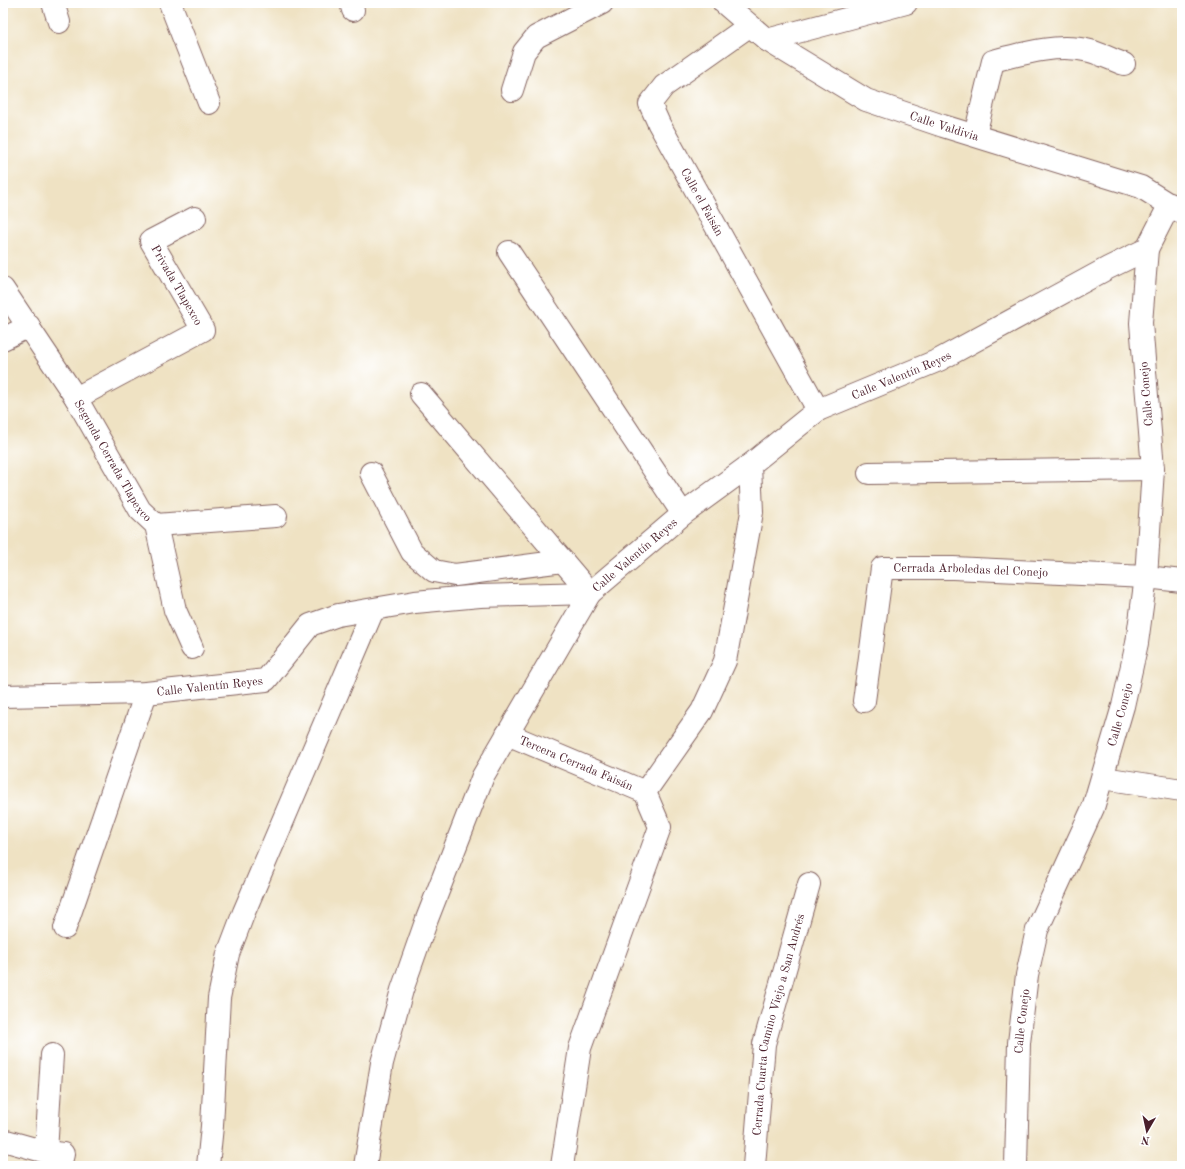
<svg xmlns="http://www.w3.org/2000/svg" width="1185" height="1169" viewBox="0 0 1185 1169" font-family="'Old Standard TT',serif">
	<rect width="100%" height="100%" fill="#fff"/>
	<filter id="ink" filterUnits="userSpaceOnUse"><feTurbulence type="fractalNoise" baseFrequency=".025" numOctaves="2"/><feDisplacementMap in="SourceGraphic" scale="8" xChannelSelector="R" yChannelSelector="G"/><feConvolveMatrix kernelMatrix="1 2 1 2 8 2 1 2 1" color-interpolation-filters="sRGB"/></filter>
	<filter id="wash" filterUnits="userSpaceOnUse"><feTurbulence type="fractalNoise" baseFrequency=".012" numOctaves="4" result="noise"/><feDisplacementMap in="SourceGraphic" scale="16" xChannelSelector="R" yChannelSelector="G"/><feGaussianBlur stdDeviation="0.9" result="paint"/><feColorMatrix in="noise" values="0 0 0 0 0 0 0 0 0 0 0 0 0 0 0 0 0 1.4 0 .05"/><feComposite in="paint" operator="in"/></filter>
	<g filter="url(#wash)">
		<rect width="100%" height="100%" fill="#efe2c3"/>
	</g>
	<g filter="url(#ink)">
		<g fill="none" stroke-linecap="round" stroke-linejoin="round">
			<defs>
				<g id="minor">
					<path d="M 53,3 L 59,22"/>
					<path d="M 170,3 L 209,103"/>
					<path d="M 351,3 L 353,10"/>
					<path id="s1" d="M 724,3 L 767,40 L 866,100 L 943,126 L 1141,187 L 1181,212"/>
					<path id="s2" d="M 749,26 L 664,86 L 650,104 L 659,124 L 818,410"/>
					<path d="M 767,40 L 906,3"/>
					<path d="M 512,90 L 524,52 L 536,37 L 602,3"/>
					<path d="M 975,135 L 993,61 C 1024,53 1058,43 1090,51 C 1101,54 1113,60 1124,64"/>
					<path d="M 509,252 L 683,514"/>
					<path id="s3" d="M 3,289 L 76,398 L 140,510 L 156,525 L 175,610 L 192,648"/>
					<path d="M 3,339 L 29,326"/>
					<path d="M 76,398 L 203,330 L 151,241 L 195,218"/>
					<path d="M 371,473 L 412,552 L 434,571 L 455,575 L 563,561"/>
					<path d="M 869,473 L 1153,469"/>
					<path d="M 156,525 L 276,516"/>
					<path id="s4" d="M 3,696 L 146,693 L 266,680 L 310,625 L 338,615 L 415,602 L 480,596 L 590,593 L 683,514 L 750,465 L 818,410 L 939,360 L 1108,268 L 1147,249 L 1170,204"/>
					<path id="s5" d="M 864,701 L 882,568 L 953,568 L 1146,577 L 1182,581"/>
					<path id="s6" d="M 507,734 L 645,792"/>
					<path d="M 1103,778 L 1182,790"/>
					<path d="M 65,928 L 146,693"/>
					<path d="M 3,1140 L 46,1152 L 63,1154 L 60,1166"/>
					<path d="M 46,1152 L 52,1055"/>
					<path d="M 208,1166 L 212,1126 L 219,998 L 228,954 L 244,912 L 373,610"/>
					<path d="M 365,1166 L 382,1063 L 402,990 L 427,919 L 483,776 L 590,593 L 421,394"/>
					<path d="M 562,1166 L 580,1048 L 660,827 L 645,792 L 702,711 L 725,661 L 752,512 L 750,465"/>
					<path id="s7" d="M 754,1166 L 764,1044 L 809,884"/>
					<path id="s8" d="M 1016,1166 L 1019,1043 L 1027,975 L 1037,930 L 1093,808 L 1123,706 L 1137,643 L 1146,577 L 1153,469 L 1141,323 L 1147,249"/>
				</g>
			</defs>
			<use href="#minor" stroke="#846360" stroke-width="24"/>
			<use href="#minor" stroke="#fff" stroke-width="22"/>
		</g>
	</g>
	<g text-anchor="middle" stroke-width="4" stroke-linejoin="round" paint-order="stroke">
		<g font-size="12" fill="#4a1f2b" stroke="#fff">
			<text dy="4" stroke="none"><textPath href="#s1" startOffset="255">Calle Valdivia</textPath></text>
			<text dy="4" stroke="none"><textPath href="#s2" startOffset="238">Calle el Faisán</textPath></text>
			<text transform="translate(177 285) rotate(60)" y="4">Privada Tlapexco</text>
			<text dy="4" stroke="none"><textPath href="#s4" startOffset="1000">Calle Valentín Reyes</textPath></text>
			<text transform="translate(1146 394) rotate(-95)" y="4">Calle Conejo</text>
			<text dy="4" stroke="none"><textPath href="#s3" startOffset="204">Segunda Cerrada Tlapexco</textPath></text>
			<text dy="4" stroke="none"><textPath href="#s4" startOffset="676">Calle Valentín Reyes</textPath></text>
			<text dy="4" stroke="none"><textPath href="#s5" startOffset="223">Cerrada Arboledas del Conejo</textPath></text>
			<text dy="4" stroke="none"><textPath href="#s4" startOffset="207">Calle Valentín Reyes</textPath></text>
			<text dy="4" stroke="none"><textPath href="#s8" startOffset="469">Calle Conejo</textPath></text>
			<text dy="4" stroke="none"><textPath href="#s6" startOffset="75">Tercera Cerrada Faisán</textPath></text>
			<text dy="4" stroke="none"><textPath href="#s8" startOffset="145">Calle Conejo</textPath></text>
			<text dy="4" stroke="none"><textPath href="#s7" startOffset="144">Cerrada Cuarta Camino Viejo a San Andrés</textPath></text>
		</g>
	</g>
	<rect width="1185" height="1169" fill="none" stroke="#fff" stroke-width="16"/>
	<g transform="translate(1147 1131) rotate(189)" stroke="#ffffff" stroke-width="3" paint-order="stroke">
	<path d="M0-3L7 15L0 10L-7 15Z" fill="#4a1f2b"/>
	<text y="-6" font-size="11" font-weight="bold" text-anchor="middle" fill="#4a1f2b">N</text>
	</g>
</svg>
